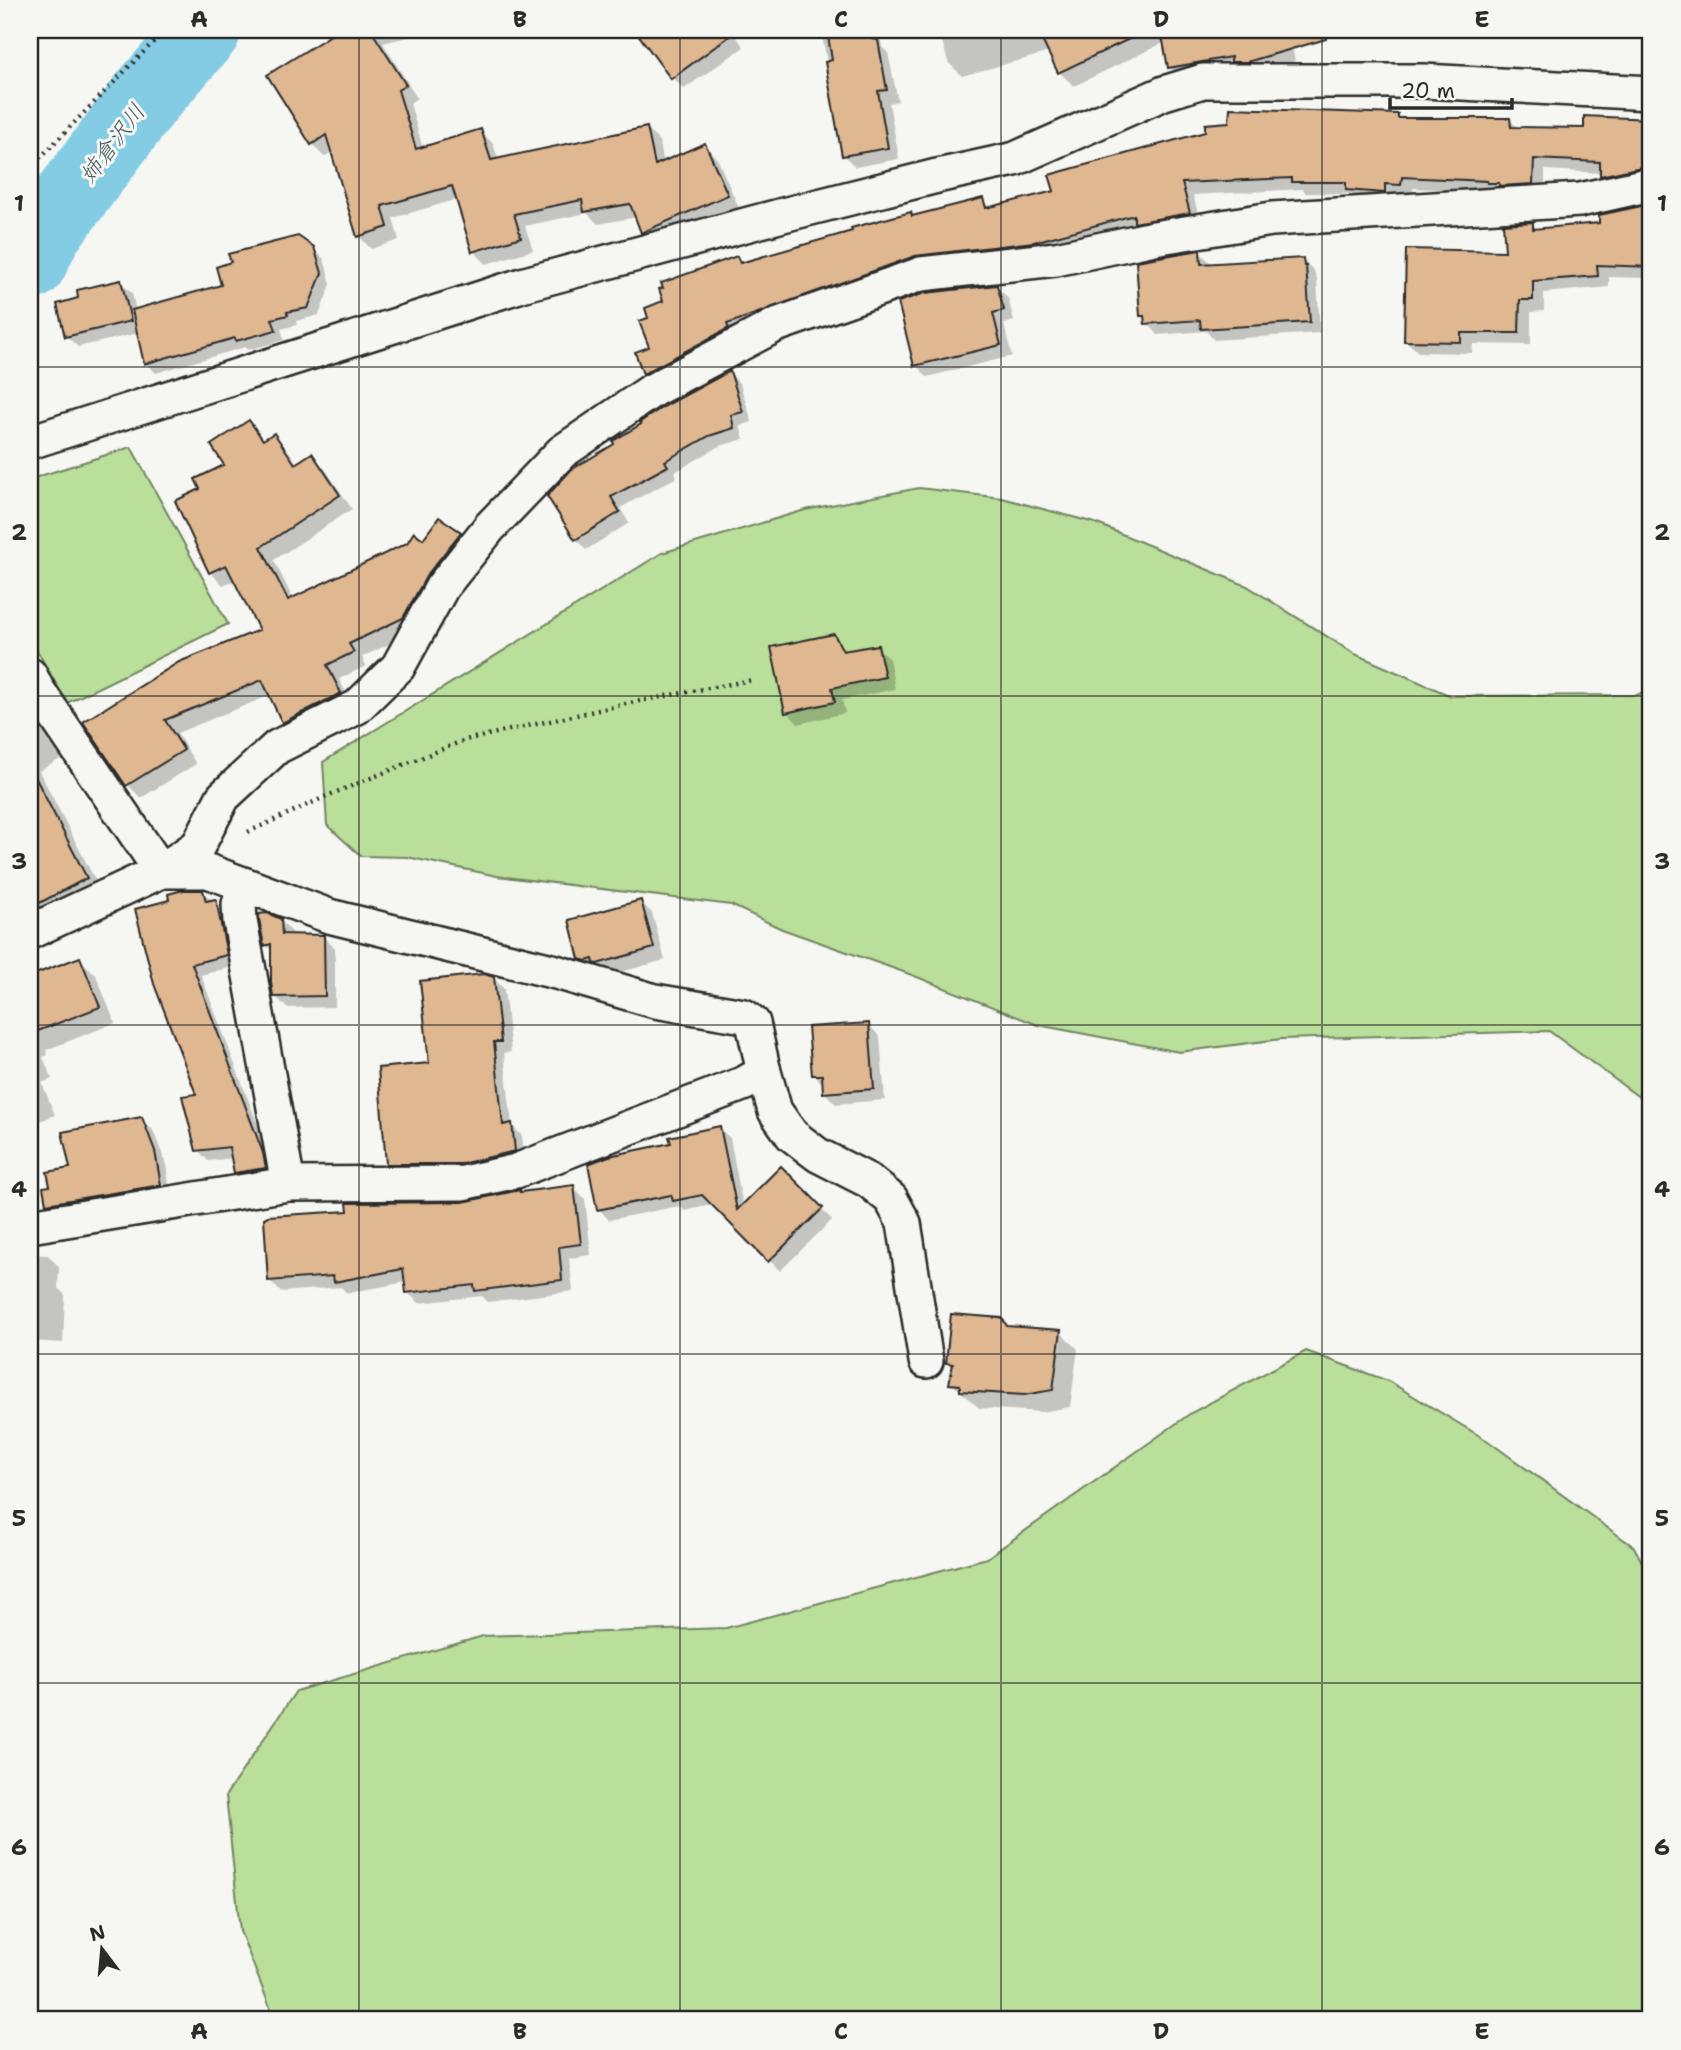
<svg xmlns="http://www.w3.org/2000/svg" width="1681" height="2050" viewBox="0 0 1681 2050" font-family="'Shantell Sans','Klee One',sans-serif">
	<rect width="100%" height="100%" fill="#f6f6f2"/>
	<filter id="ink" filterUnits="userSpaceOnUse"><feTurbulence type="fractalNoise" baseFrequency=".0143" numOctaves="2"/><feDisplacementMap in="SourceGraphic" scale="14" xChannelSelector="R" yChannelSelector="G"/><feConvolveMatrix kernelMatrix="1 2 1 2 8 2 1 2 1" color-interpolation-filters="sRGB"/></filter>
	<g filter="url(#ink)">
		<g fill="#b9df9a" stroke="#728562" stroke-width="2">
			<path d="M 131,447 L 228,624 L 67,703 L 30,638 L 30,492 L 35,488 L 34,478 Z"/>
			<path d="M 919,488 L 1002,498 L 1095,523 L 1247,586 L 1355,654 L 1451,696 L 1637,695 L 1651,688 L 1651,1106 L 1549,1031 L 1281,1039 L 1179,1052 L 1038,1025 L 912,975 L 782,929 L 731,905 L 497,876 L 407,857 L 361,856 L 327,825 L 323,762 L 662,553 L 805,510 Z"/>
			<path d="M 1306,1351 L 1388,1381 L 1488,1441 L 1634,1547 L 1651,1579 L 1651,2020 L 275,2020 L 240,1931 L 226,1795 L 296,1691 L 483,1636 L 726,1628 L 987,1558 L 1191,1413 Z"/>
		</g>
		<g fill="#0003">
			<path d="M 342,30 L 438,30 L 383,43 L 417,98 L 410,103 L 423,149 L 481,131 L 493,144 L 499,161 L 647,129 L 659,141 L 664,163 L 704,145 L 717,158 L 739,208 L 655,244 L 643,232 L 637,217 L 598,224 L 587,213 L 525,226 L 533,250 L 486,264 L 474,251 L 458,199 L 393,218 L 399,240 L 371,249 L 359,236 L 333,151 L 324,157 L 312,144 L 269,76 Z"/>
			<path d="M 654,30 L 731,30 L 744,47 L 684,89 L 673,78 L 643,37 Z"/>
			<path d="M 821,30 L 879,30 L 882,47 L 888,53 L 898,101 L 889,103 L 899,159 L 855,167 L 844,155 Z"/>
			<path d="M 939,30 L 1158,30 L 1164,42 L 1164,33 L 1183,30 L 1288,30 L 1295,61 L 1258,71 L 1180,77 L 1170,67 L 1165,42 L 1074,86 L 1059,72 L 1050,52 L 962,76 L 948,62 Z"/>
			<path d="M 1398,116 L 1402,120 L 1510,120 L 1519,129 L 1585,130 L 1586,118 L 1651,121 L 1651,179 L 1614,187 L 1602,173 L 1545,170 L 1545,195 L 1413,188 L 1413,196 L 1360,202 L 1352,194 L 1306,193 L 1303,189 L 1193,195 L 1201,224 L 1142,227 L 740,340 L 656,385 L 644,373 L 651,348 L 651,319 L 665,302 L 737,258 L 743,264 L 910,214 L 914,217 L 983,200 L 992,209 Z"/>
			<path d="M 1651,205 L 1651,287 L 1643,278 L 1609,277 L 1609,287 L 1544,293 L 1544,311 L 1531,312 L 1531,345 L 1473,344 L 1472,353 L 1418,352 L 1405,340 L 1507,253 L 1533,224 L 1538,230 L 1600,225 L 1601,217 Z"/>
			<path d="M 313,248 L 324,259 L 331,284 L 319,315 L 296,321 L 297,325 L 281,329 L 284,340 L 248,350 L 245,347 L 156,373 L 146,363 L 139,333 L 78,347 L 66,336 L 80,300 L 120,282 L 132,293 L 136,311 L 223,286 Z"/>
			<path d="M 1199,252 L 1211,263 L 1303,260 L 1314,271 L 1317,279 L 1320,333 L 1214,340 L 1206,331 L 1158,335 L 1141,315 Z"/>
			<path d="M 997,287 L 1008,298 L 1014,321 L 1004,324 L 1012,356 L 927,377 L 916,365 Z"/>
			<path d="M 730,373 L 740,384 L 752,422 L 740,426 L 744,439 L 720,446 L 675,472 L 677,477 L 620,508 L 629,523 L 586,550 L 576,539 L 549,496 Z"/>
			<path d="M 249,422 L 266,441 L 274,435 L 287,449 L 298,465 L 312,455 L 325,469 L 352,509 L 274,560 L 293,599 L 423,541 L 439,519 L 460,534 L 473,547 L 416,631 L 362,657 L 366,666 L 339,679 L 353,707 L 297,735 L 284,722 L 271,695 L 177,733 L 196,764 L 141,798 L 128,785 L 85,722 L 261,631 L 235,580 L 223,585 L 210,572 L 202,490 L 227,466 Z"/>
			<path d="M 833,636 L 847,652 L 877,647 L 889,658 L 895,689 L 842,700 L 845,713 L 798,724 L 787,712 Z"/>
			<path d="M 30,711 L 64,757 L 39,771 L 103,895 L 30,918 Z"/>
			<path d="M 202,892 L 226,911 L 236,966 L 201,975 L 273,1165 L 275,1179 L 246,1183 L 235,1173 L 233,1158 L 208,1161 L 198,1150 L 198,1095 L 155,984 Z"/>
			<path d="M 641,902 L 652,913 L 665,960 L 610,975 L 593,970 L 581,958 Z"/>
			<path d="M 280,920 L 292,932 L 292,936 L 323,936 L 335,948 L 335,1007 L 287,1008 L 275,996 L 273,952 L 266,945 Z"/>
			<path d="M 80,959 L 96,975 L 115,1023 L 46,1050 L 48,1055 L 43,1057 L 52,1079 L 42,1083 L 55,1115 L 30,1125 L 30,978 Z"/>
			<path d="M 493,978 L 504,989 L 511,1052 L 504,1053 L 512,1125 L 522,1136 L 525,1161 L 399,1174 L 388,1163 L 431,1065 Z"/>
			<path d="M 869,1025 L 880,1037 L 885,1100 L 836,1104 L 825,1093 L 824,1085 L 814,1075 Z"/>
			<path d="M 141,1119 L 153,1130 L 166,1164 L 171,1196 L 60,1215 L 48,1203 L 52,1187 L 72,1169 Z"/>
			<path d="M 719,1128 L 730,1138 L 743,1206 L 781,1168 L 832,1220 L 780,1271 L 714,1204 L 685,1211 L 679,1206 L 609,1220 L 599,1209 L 673,1145 Z"/>
			<path d="M 574,1187 L 585,1199 L 591,1255 L 569,1258 L 573,1291 L 488,1302 L 482,1296 L 419,1303 L 407,1292 L 406,1282 L 347,1293 L 341,1287 L 281,1292 L 269,1280 L 464,1204 Z"/>
			<path d="M 30,1254 L 48,1255 L 59,1267 L 58,1288 L 65,1295 L 63,1343 L 30,1341 Z"/>
			<path d="M 1002,1320 L 1010,1328 L 1060,1332 L 1078,1349 L 1070,1407 L 1042,1412 L 979,1408 L 951,1383 L 954,1368 L 948,1362 Z"/>
		</g>
		<g fill="none" stroke-linecap="round" stroke-linejoin="round">
			<path stroke="#84cce4" stroke-width="74" d="M 30,263 L 45,232 L 147,96 L 204,30"/>
		</g>
		<g fill="#dfb790" stroke="#2b2b2b" stroke-width="2">
			<path d="M 339,30 L 371,30 L 406,85 L 398,90 L 416,149 L 481,129 L 491,160 L 647,127 L 655,165 L 705,143 L 728,195 L 641,233 L 630,204 L 584,212 L 582,200 L 514,214 L 521,237 L 472,252 L 452,186 L 382,206 L 388,227 L 357,237 L 326,135 L 311,145 L 267,75 Z"/>
			<path d="M 635,30 L 738,30 L 671,79 Z"/>
			<path d="M 827,30 L 871,30 L 872,39 L 878,40 L 887,90 L 878,91 L 888,148 L 842,156 L 825,62 L 832,60 Z"/>
			<path d="M 1037,30 L 1148,30 L 1058,73 Z"/>
			<path d="M 1161,30 L 1325,30 L 1326,39 L 1247,62 L 1231,62 L 1231,57 L 1168,68 Z"/>
			<path d="M 1230,108 L 1398,114 L 1398,118 L 1510,118 L 1511,127 L 1584,128 L 1584,116 L 1651,119 L 1651,165 L 1600,176 L 1600,162 L 1534,159 L 1533,184 L 1499,186 L 1499,183 L 1487,183 L 1487,181 L 1402,177 L 1401,185 L 1385,184 L 1385,193 L 1346,190 L 1346,182 L 1292,182 L 1292,178 L 1182,183 L 1190,213 L 1134,223 L 1134,215 L 1034,242 L 915,256 L 727,324 L 729,328 L 643,374 L 635,352 L 649,347 L 639,321 L 648,318 L 645,308 L 663,301 L 659,289 L 663,288 L 661,283 L 737,256 L 740,263 L 852,231 L 851,228 L 911,212 L 912,216 L 983,198 L 986,208 L 1054,191 L 1049,175 L 1205,132 L 1205,124 L 1229,122 Z"/>
			<path d="M 1651,204 L 1651,267 L 1597,265 L 1598,276 L 1533,281 L 1533,300 L 1520,300 L 1519,333 L 1461,333 L 1461,342 L 1404,341 L 1406,249 L 1505,251 L 1503,224 L 1533,222 L 1533,229 L 1599,223 L 1599,215 Z"/>
			<path d="M 298,236 L 314,247 L 322,273 L 308,308 L 287,312 L 288,315 L 272,319 L 276,330 L 236,341 L 235,338 L 144,364 L 132,310 L 221,285 L 216,267 L 231,262 L 228,254 Z"/>
			<path d="M 1200,250 L 1201,264 L 1303,258 L 1304,266 L 1306,266 L 1310,322 L 1201,329 L 1200,320 L 1145,324 L 1144,316 L 1140,316 L 1136,261 Z"/>
			<path d="M 121,280 L 131,321 L 65,337 L 57,304 L 78,298 L 77,290 Z"/>
			<path d="M 997,285 L 1004,310 L 993,313 L 1001,345 L 914,366 L 898,302 L 925,293 Z"/>
			<path d="M 730,371 L 743,412 L 731,415 L 734,428 L 709,436 L 665,461 L 668,466 L 611,497 L 620,512 L 575,540 L 547,496 L 571,470 L 614,444 L 613,441 L 641,424 L 640,422 L 663,407 Z"/>
			<path d="M 249,420 L 263,440 L 274,433 L 295,464 L 312,453 L 340,495 L 261,547 L 288,600 L 407,543 L 414,532 L 423,539 L 439,517 L 461,532 L 427,575 L 403,618 L 349,644 L 354,652 L 327,665 L 341,693 L 282,723 L 262,680 L 165,720 L 184,750 L 126,786 L 83,722 L 179,662 L 259,630 L 226,565 L 209,573 L 175,501 L 200,489 L 195,479 L 224,465 L 211,445 Z"/>
			<path d="M 834,634 L 843,651 L 878,645 L 885,677 L 832,688 L 835,702 L 785,713 L 771,647 Z"/>
			<path d="M 30,767 L 87,878 L 30,908 Z"/>
			<path d="M 183,890 L 203,890 L 206,901 L 216,899 L 227,955 L 192,964 L 263,1153 L 266,1168 L 234,1173 L 229,1147 L 196,1151 L 182,1096 L 196,1094 L 154,984 L 135,909 L 169,900 L 168,894 Z"/>
			<path d="M 641,900 L 654,948 L 597,964 L 594,963 L 593,959 L 586,961 L 579,959 L 569,920 Z"/>
			<path d="M 267,913 L 281,919 L 282,934 L 324,935 L 325,996 L 273,997 L 271,982 L 271,944 L 264,946 L 259,919 L 259,914 Z"/>
			<path d="M 80,957 L 100,1007 L 30,1034 L 30,976 Z"/>
			<path d="M 484,974 L 494,977 L 501,1042 L 494,1042 L 503,1125 L 512,1123 L 515,1151 L 461,1164 L 386,1164 L 378,1068 L 429,1063 L 420,981 Z"/>
			<path d="M 869,1023 L 874,1089 L 823,1093 L 822,1075 L 812,1075 L 808,1027 Z"/>
			<path d="M 142,1117 L 155,1151 L 161,1185 L 46,1204 L 43,1187 L 50,1186 L 47,1172 L 70,1168 L 62,1132 Z"/>
			<path d="M 720,1126 L 737,1210 L 781,1166 L 823,1208 L 768,1262 L 702,1195 L 673,1201 L 671,1195 L 597,1210 L 588,1164 L 609,1156 L 671,1143 L 669,1137 Z"/>
			<path d="M 574,1185 L 581,1244 L 559,1247 L 562,1280 L 475,1291 L 474,1285 L 406,1293 L 403,1269 L 334,1282 L 333,1276 L 268,1281 L 264,1218 L 268,1216 L 348,1211 L 347,1203 L 463,1202 L 520,1190 L 520,1192 Z"/>
			<path d="M 951,1314 L 1002,1318 L 1007,1326 L 1061,1330 L 1053,1390 L 1024,1395 L 960,1391 L 960,1385 L 949,1384 L 953,1364 L 946,1363 Z"/>
		</g>
		<g fill="none" stroke-linecap="round" stroke-linejoin="round">
			<defs>
				<g id="minor">
					<path d="M 30,442 L 525,284 L 783,215 L 937,176 L 1015,159 L 1164,93 L 1203,81 L 1423,81 L 1651,93"/>
					<path d="M 30,675 L 37,689 L 161,871"/>
					<path d="M 246,885 L 239,904 L 240,921 L 288,1184"/>
					<path d="M 30,932 L 161,871 L 198,846 L 223,797 L 277,747 L 357,707 L 398,667 L 442,587 L 490,527 L 562,452 L 653,390 L 776,325 L 921,274 L 1056,259 L 1154,238 L 1272,219 L 1580,200 L 1651,184"/>
					<path d="M 763,1068 L 775,1111 L 792,1135 L 818,1155 L 869,1181 L 891,1199 L 904,1223 L 926,1361"/>
					<path d="M 30,1226 L 288,1184 L 463,1183 L 516,1171 L 745,1083 L 757,1076 L 763,1068 L 753,1023 L 744,1016 L 655,1001 L 556,972 L 329,916 L 208,871 L 161,871"/>
				</g>
			</defs>
			<use href="#minor" stroke="#2b2b2b" stroke-width="38"/>
			<g stroke="#2b2b2b" stroke-width="4.5" stroke-dasharray="2 5" stroke-linecap="butt">
				<path d="M 30,168 L 165,30"/>
				<path d="M 248,832 L 329,795 L 465,740 L 639,701 L 752,680"/>
			</g>
			<use href="#minor" stroke="#f6f6f2" stroke-width="33"/>
		</g>
	</g>
	<path fill="none" stroke="#2b2b2b" stroke-width="2" stroke-opacity="0.55" d="M 359,30 L 359,2020M 680,30 L 680,2020M 1001,30 L 1001,2020M 1322,30 L 1322,2020M 30,367 L 1651,367M 30,696 L 1651,696M 30,1025 L 1651,1025M 30,1354 L 1651,1354M 30,1683 L 1651,1683"/>
	<g text-anchor="middle" stroke-width="6" stroke-linejoin="round" paint-order="stroke">
		<g font-size="23" font-style="italic" fill="#465b62" stroke="#f6f6f2">
			<text transform="translate(112 143) rotate(-53)" y="8">姉倉沢川</text>
		</g>
	</g>
	<rect width="1681" height="2050" fill="none" stroke="#f6f6f2" stroke-width="77"/>
	<g transform="translate(102 1949) rotate(344)" stroke="#f6f6f2" stroke-width="5" paint-order="stroke">
	<path d="M0-5L12 26L0 18L-12 26Z" fill="#2b2b2b"/>
	<text y="-10" font-size="19" font-weight="bold" text-anchor="middle" fill="#2b2b2b">N</text>
	</g>
	<path d="M1390 98v10h122v-10" fill="none" stroke="#2b2b2b" stroke-width="3.5"/>
	<text x="1401" y="98" font-size="21" fill="#2b2b2b" stroke="#f6f6f2" stroke-width="5" paint-order="stroke">20 m</text>
	<rect x="38" y="38" width="1604" height="1973" fill="none" stroke="#2b2b2b" stroke-width="2.5"/>
	<g font-size="23" text-anchor="middle" font-weight="bold" fill="#2b2b2b">
		<text x="199" y="27">A</text>
		<text x="520" y="27">B</text>
		<text x="841" y="27">C</text>
		<text x="1161" y="27">D</text>
		<text x="1482" y="27">E</text>
		<text x="19" y="211">1</text>
		<text x="1662" y="211">1</text>
		<text x="19" y="540">2</text>
		<text x="1662" y="540">2</text>
		<text x="19" y="869">3</text>
		<text x="1662" y="869">3</text>
		<text x="19" y="1197">4</text>
		<text x="1662" y="1197">4</text>
		<text x="19" y="1526">5</text>
		<text x="1662" y="1526">5</text>
		<text x="19" y="1855">6</text>
		<text x="1662" y="1855">6</text>
		<text x="199" y="2039">A</text>
		<text x="520" y="2039">B</text>
		<text x="841" y="2039">C</text>
		<text x="1161" y="2039">D</text>
		<text x="1482" y="2039">E</text>
	</g>
</svg>
